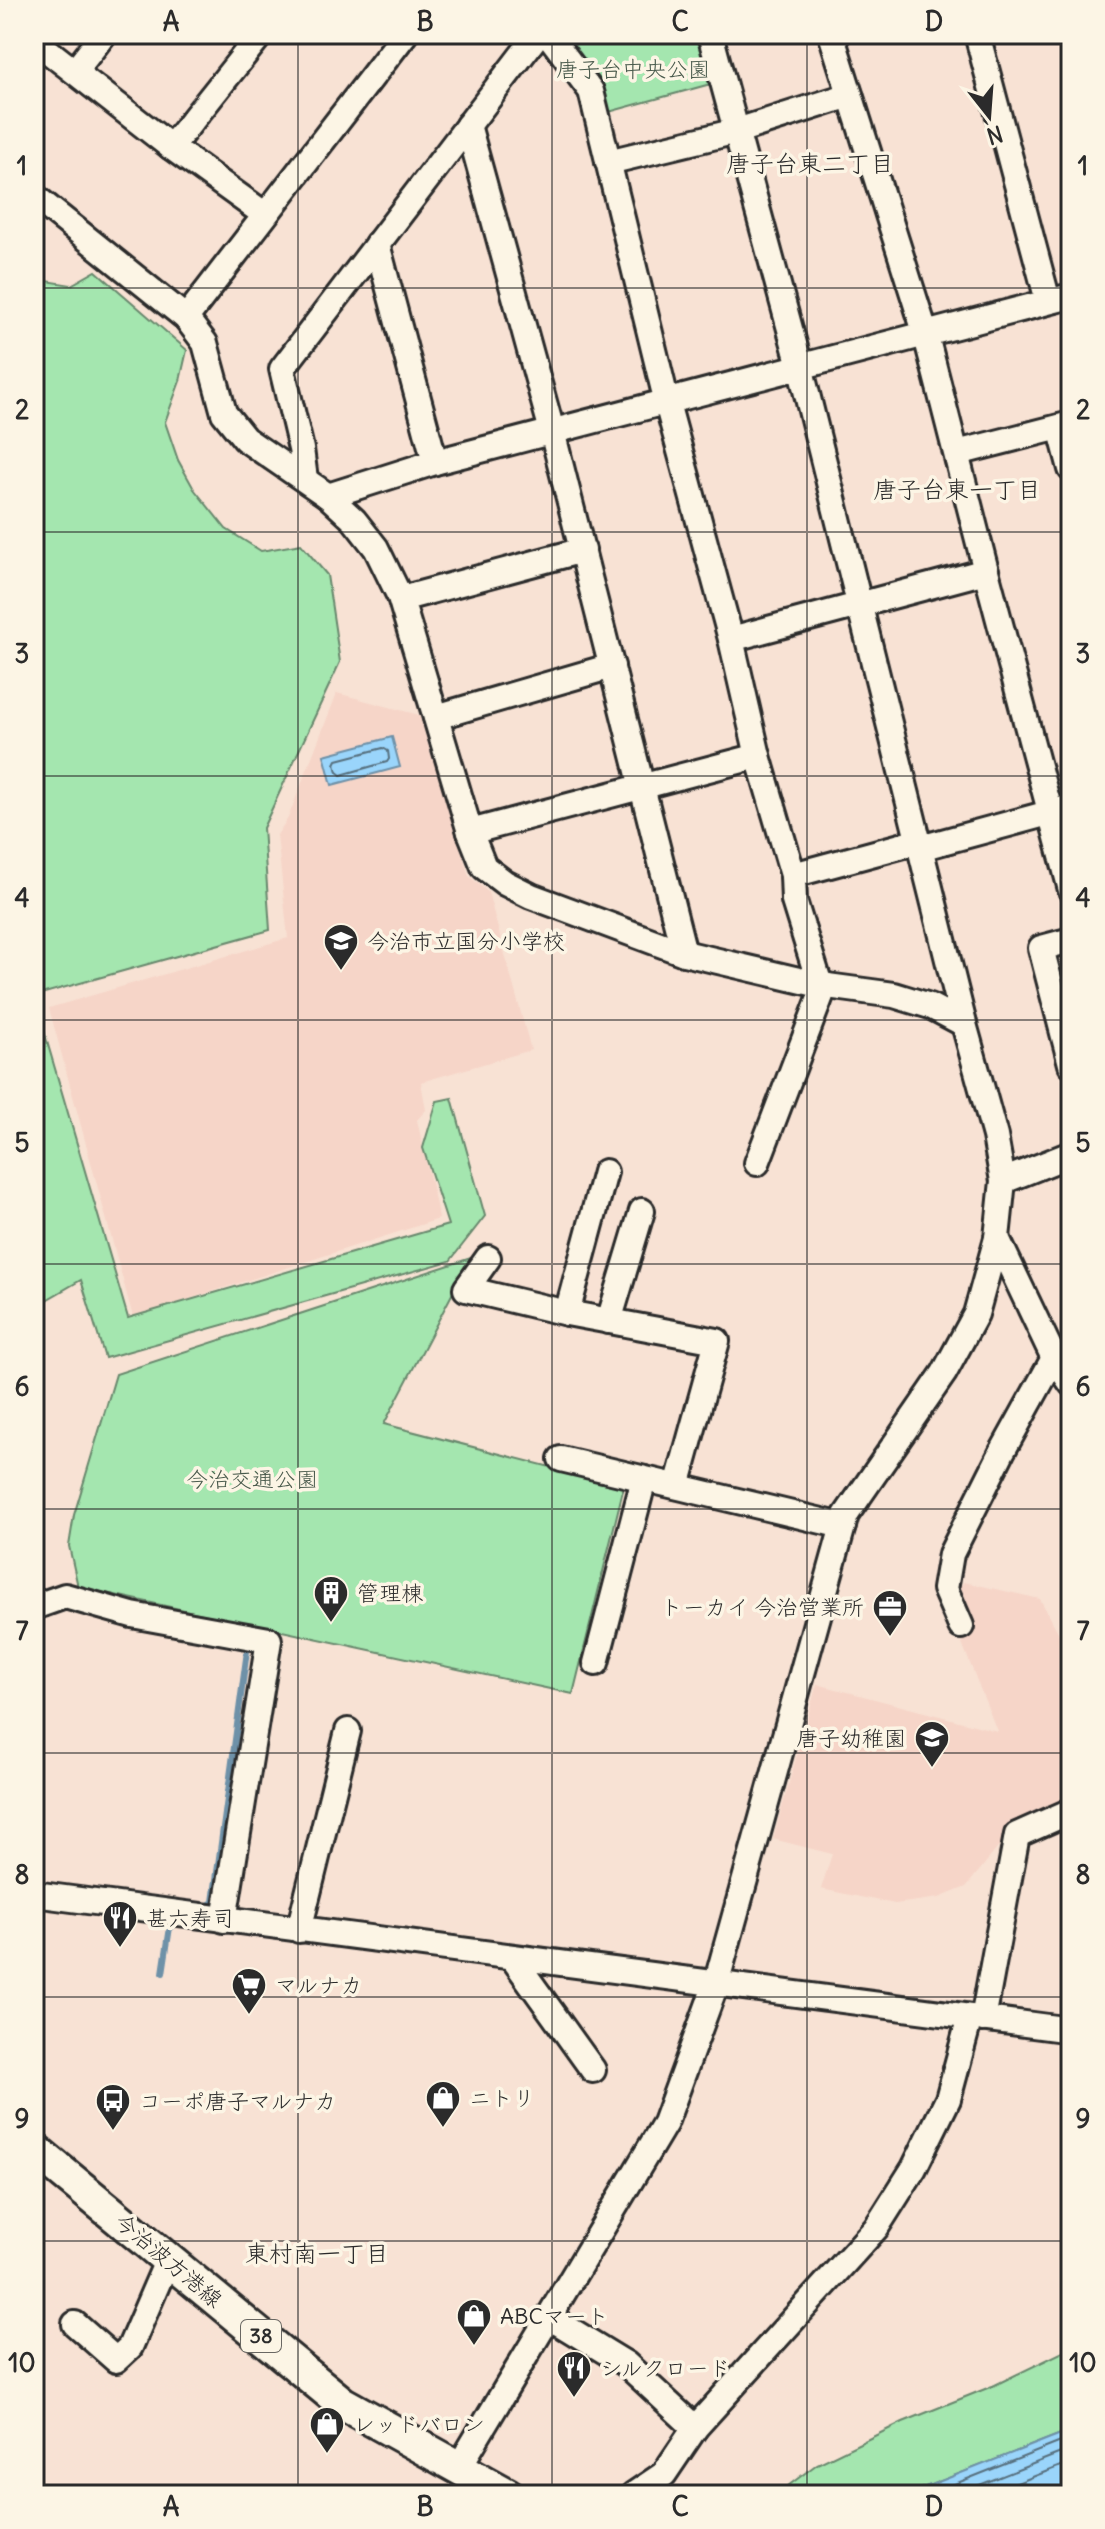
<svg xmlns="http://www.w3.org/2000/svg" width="1105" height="2529" viewBox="0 0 1105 2529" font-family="Delius,'Klee One',sans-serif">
	<rect width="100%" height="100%" fill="#f8e2d4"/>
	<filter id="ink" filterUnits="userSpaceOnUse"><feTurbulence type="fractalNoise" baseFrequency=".0125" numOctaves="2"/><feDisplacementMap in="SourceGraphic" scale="16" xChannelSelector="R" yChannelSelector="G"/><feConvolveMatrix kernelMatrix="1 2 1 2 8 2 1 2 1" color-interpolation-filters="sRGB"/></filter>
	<g filter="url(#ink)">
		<g fill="#f6d5c8">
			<path d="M 337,693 L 419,715 L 469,876 L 488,892 L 531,1050 L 421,1082 L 426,1110 L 417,1120 L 439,1219 L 133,1317 L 49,1008 L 288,938 L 277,835 L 288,818 Z"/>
			<path d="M 964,1582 L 1040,1599 L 1071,1656 L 1071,1805 L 1016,1830 L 1005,1827 L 1001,1844 L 966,1887 L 939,1898 L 895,1904 L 821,1889 L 832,1854 L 773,1839 L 817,1684 L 997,1731 L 958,1633 L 952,1594 Z"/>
		</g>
		<g fill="#a4e6af" stroke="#68886d" stroke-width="2">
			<path d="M 562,34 L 694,34 L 714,83 L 605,113 L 595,75 Z"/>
			<path d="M 96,271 L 187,350 L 180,381 L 165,422 L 178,460 L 194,489 L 226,529 L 261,551 L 301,544 L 327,575 L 340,662 L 263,828 L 270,930 L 34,996 L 34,300 L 47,281 L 71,285 Z"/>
			<path d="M 34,997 L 128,1318 L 448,1225 L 423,1148 L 437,1101 L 452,1098 L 485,1216 L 450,1261 L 105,1358 L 81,1280 L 34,1307 Z"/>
			<path d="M 471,1258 L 384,1424 L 624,1486 L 573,1694 L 78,1587 L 69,1546 L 74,1515 L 116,1374 Z"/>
			<path d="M 1071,2348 L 1071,2430 L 905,2495 L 776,2495 L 817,2464 L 903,2422 L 995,2385 Z"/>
		</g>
		<g fill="#9ad5fb" stroke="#6e91a8" stroke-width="2">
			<path d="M 392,737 L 400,767 L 332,785 L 324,755 Z"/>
			<path d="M 1071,2430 L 1071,2495 L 905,2495 Z"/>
		</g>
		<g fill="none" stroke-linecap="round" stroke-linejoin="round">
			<g stroke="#576f7e" stroke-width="2">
				<path d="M 383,748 L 388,751 L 389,759 L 387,762 L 341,775 L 337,772 L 335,764 L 337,760 Z"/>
				<path d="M 927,2495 L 1071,2438"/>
				<path d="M 954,2495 L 1071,2449"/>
				<path d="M 986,2495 L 1071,2462"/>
			</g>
			<g stroke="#6e91a8" stroke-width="6">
				<path d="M 203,1908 L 213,1902 L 247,1651"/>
				<path d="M 163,1973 L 170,1927 L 179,1922"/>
			</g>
			<defs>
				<g id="minor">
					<path d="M 548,34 L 591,91 L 667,403 L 731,639 L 758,756 L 793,875 L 794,901 L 820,985"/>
					<path d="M 831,34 L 925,332 L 986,571 L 1071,890"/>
					<path d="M 977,34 L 1048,301"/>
					<path d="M 34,40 L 171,147 L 264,214"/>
					<path d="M 75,71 L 104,34"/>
					<path d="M 468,125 L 552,431 L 684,953"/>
					<path d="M 171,147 L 261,34"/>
					<path d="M 608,162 L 737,131 L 850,95"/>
					<path d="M 34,196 L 186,318 L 205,343 L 224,413 L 245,439 L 328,496 L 354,520 L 376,548 L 400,597 L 470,832 L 484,867 L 505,883 L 531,896 L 684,953 L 820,985 L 894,995 L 930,1006 L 964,1024"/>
					<path d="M 377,244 L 435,462"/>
					<path d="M 186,318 L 405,34"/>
					<path d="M 1060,427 L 1071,469"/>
					<path d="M 957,453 L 1071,424"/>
					<path d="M 305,479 L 301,449 L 282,369 L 538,34"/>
					<path d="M 328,496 L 435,462 L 1071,296"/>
					<path d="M 401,599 L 583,550"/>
					<path d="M 731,639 L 986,571"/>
					<path d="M 436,717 L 612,666"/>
					<path d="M 470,832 L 758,756"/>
					<path d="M 920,848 L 1071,807"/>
					<path d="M 793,875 L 919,841"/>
					<path d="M 1071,940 L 1041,948 L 1071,1064"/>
					<path d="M 757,1163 L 825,985"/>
					<path d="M 605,1172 L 567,1313 L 717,1341 L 677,1486"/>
					<path d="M 1003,1181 L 1071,1154"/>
					<path d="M 997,1238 L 1054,1358 L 1071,1383"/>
					<path d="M 488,1258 L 466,1289 L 567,1313"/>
					<path d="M 609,1321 L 642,1211"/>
					<path d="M 561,1459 L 843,1526"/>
					<path d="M 34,1607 L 65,1596 L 132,1615 L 269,1640 L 224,1920"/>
					<path d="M 961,1626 L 945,1589 L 951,1554 L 1002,1452 L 1054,1358"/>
					<path d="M 596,1663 L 644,1479"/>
					<path d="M 34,1894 L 1071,2030"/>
					<path d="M 299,1930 L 348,1731"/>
					<path d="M 512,1957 L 593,2070"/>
					<path d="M 983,2019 L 1017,1835 L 1071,1811"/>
					<path d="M 549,2317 L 626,2364 L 695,2428"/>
					<path d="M 75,2324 L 116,2360 L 130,2347 L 168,2259"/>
					<path d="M 459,2467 L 665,2123 L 716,1984 L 846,1515 L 944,1373 L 976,1314 L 997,1238 L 1003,1181 L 995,1136 L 964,1024 L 800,366 L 710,34"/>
					<path d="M 633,2495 L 664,2474 L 695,2428 L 876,2228 L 914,2168 L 948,2099 L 970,2017"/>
				</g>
				<path id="major" d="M 34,2149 L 342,2403 L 508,2495"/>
			</defs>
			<use href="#minor" stroke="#2b2b2b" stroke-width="30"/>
			<use href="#major" stroke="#2b2b2b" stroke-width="38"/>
			<use href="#minor" stroke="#fcf5e5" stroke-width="24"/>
			<use href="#major" stroke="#fcf5e5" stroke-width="32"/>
		</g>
	</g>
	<path fill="none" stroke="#2b2b2b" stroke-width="2" stroke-opacity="0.55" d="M 298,34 L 298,2495M 552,34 L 552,2495M 807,34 L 807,2495M 34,288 L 1071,288M 34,532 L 1071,532M 34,776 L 1071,776M 34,1020 L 1071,1020M 34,1264 L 1071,1264M 34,1509 L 1071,1509M 34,1753 L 1071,1753M 34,1997 L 1071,1997M 34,2241 L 1071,2241"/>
	<defs>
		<symbol id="school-pin" viewBox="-11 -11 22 30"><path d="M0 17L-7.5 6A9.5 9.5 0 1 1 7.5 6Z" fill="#2b2b2b" stroke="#fcf5e5"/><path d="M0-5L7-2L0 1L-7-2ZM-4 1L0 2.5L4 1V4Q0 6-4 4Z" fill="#fff"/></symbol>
		<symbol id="building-pin" viewBox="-11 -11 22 30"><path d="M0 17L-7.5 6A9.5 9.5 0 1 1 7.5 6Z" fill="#2b2b2b" stroke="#fcf5e5"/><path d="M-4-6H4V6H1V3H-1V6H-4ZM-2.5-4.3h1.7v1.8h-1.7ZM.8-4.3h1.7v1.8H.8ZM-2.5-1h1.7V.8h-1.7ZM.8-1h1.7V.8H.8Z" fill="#fff"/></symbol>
		<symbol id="office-pin" viewBox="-11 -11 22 30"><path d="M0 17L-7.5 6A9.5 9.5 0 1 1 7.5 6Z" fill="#2b2b2b" stroke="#fcf5e5"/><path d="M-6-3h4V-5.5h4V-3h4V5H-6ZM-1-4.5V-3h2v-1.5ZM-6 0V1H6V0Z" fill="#fff"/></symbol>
		<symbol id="restaurant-pin" viewBox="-11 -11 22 30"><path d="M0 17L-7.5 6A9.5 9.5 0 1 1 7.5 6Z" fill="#2b2b2b" stroke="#fcf5e5"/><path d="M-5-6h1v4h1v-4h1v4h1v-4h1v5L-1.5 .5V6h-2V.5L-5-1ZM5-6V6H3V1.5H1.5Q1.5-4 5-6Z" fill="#fff"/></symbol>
		<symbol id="supermarket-pin" viewBox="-11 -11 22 30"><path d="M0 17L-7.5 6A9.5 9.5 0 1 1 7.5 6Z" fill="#2b2b2b" stroke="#fcf5e5"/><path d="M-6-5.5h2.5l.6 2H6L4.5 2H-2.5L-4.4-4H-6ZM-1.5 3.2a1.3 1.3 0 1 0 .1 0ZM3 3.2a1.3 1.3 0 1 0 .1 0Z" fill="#fff"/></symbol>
		<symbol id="shop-pin" viewBox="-11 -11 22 30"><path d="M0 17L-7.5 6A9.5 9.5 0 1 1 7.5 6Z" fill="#2b2b2b" stroke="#fcf5e5"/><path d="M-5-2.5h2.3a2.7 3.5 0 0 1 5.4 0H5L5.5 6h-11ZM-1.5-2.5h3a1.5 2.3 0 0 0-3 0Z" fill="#fff"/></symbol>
		<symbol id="bus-pin" viewBox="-11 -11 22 30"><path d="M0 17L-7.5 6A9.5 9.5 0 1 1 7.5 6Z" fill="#2b2b2b" stroke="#fcf5e5"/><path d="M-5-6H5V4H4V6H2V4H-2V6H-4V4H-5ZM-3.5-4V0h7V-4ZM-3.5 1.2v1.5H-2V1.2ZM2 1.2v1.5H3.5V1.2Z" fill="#fff"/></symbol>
	</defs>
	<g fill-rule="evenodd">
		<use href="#school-pin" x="321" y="921" width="40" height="54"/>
		<use href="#building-pin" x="311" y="1573" width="40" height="54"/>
		<use href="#office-pin" x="870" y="1587" width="40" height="54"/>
		<use href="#school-pin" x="912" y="1718" width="40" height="54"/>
		<use href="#restaurant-pin" x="100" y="1898" width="40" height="54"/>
		<use href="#supermarket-pin" x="229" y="1965" width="40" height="54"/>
		<use href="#shop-pin" x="423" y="2078" width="40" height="54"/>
		<use href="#bus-pin" x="93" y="2081" width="40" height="54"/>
		<use href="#shop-pin" x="454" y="2296" width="40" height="54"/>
		<use href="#restaurant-pin" x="554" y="2348" width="40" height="54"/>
		<use href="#shop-pin" x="307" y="2404" width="40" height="54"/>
	</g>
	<g text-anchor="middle" stroke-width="7" stroke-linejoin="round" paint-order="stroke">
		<rect fill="#fcf5e5" stroke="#6a6863" stroke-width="2" x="241" y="2320" width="40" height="32" rx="6"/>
		<g font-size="20" font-weight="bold" fill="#2b2b2b">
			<text x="261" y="2343">38</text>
		</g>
		<g font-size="22" fill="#495a4c" stroke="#fcf5e5">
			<text x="633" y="77">唐子台中央公園</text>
			<text x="252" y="1487">今治交通公園</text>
		</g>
		<g font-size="22" fill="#2b2b2b" stroke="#fcf5e5" text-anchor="start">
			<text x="367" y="949">今治市立国分小学校</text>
			<text x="357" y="1601">管理棟</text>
			<text x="864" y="1615" text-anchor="end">トーカイ 今治営業所</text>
			<text x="906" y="1746" text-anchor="end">唐子幼稚園</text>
			<text x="146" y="1926">甚六寿司</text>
			<text x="275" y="1993">マルナカ</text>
			<text x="469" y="2106">ニトリ</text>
			<text x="139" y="2109">コーポ唐子マルナカ</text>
			<text x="500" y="2324">ABCマート</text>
			<text x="600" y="2376">シルクロード</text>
			<text x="353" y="2432">レッドバロン</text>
		</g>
		<g font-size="22" fill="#2b2b2b" stroke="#fcf5e5">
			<text transform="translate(169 2260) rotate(40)" y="8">今治波方港線</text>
		</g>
		<g font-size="24" fill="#2b2b2b" stroke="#fcf5e5">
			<text x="810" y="172">唐子台東二丁目</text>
			<text x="957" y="498">唐子台東一丁目</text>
			<text x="317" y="2262">東村南一丁目</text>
		</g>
	</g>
	<rect width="1105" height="2529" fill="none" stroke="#fcf5e5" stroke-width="88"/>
	<g transform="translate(989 116) rotate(163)" stroke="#fcf5e5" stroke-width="6" paint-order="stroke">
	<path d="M0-6L14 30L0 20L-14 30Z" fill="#2b2b2b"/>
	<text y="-12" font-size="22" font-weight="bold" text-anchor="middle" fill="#2b2b2b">N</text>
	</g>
	<rect x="44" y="44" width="1017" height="2441" fill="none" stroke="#2b2b2b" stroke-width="3"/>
	<g font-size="26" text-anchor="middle" font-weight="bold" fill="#2b2b2b">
		<text x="171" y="31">A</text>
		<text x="425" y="31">B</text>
		<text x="680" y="31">C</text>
		<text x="934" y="31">D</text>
		<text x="22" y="175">1</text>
		<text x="1083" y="175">1</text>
		<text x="22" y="419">2</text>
		<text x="1083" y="419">2</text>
		<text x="22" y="663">3</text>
		<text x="1083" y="663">3</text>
		<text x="22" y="907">4</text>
		<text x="1083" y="907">4</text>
		<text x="22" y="1152">5</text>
		<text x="1083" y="1152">5</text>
		<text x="22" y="1396">6</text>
		<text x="1083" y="1396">6</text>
		<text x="22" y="1640">7</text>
		<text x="1083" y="1640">7</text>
		<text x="22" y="1884">8</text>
		<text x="1083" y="1884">8</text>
		<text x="22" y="2128">9</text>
		<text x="1083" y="2128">9</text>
		<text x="22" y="2372">10</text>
		<text x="1083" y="2372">10</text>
		<text x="171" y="2516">A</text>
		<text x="425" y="2516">B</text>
		<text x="680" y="2516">C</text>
		<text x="934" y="2516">D</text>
	</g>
</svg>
